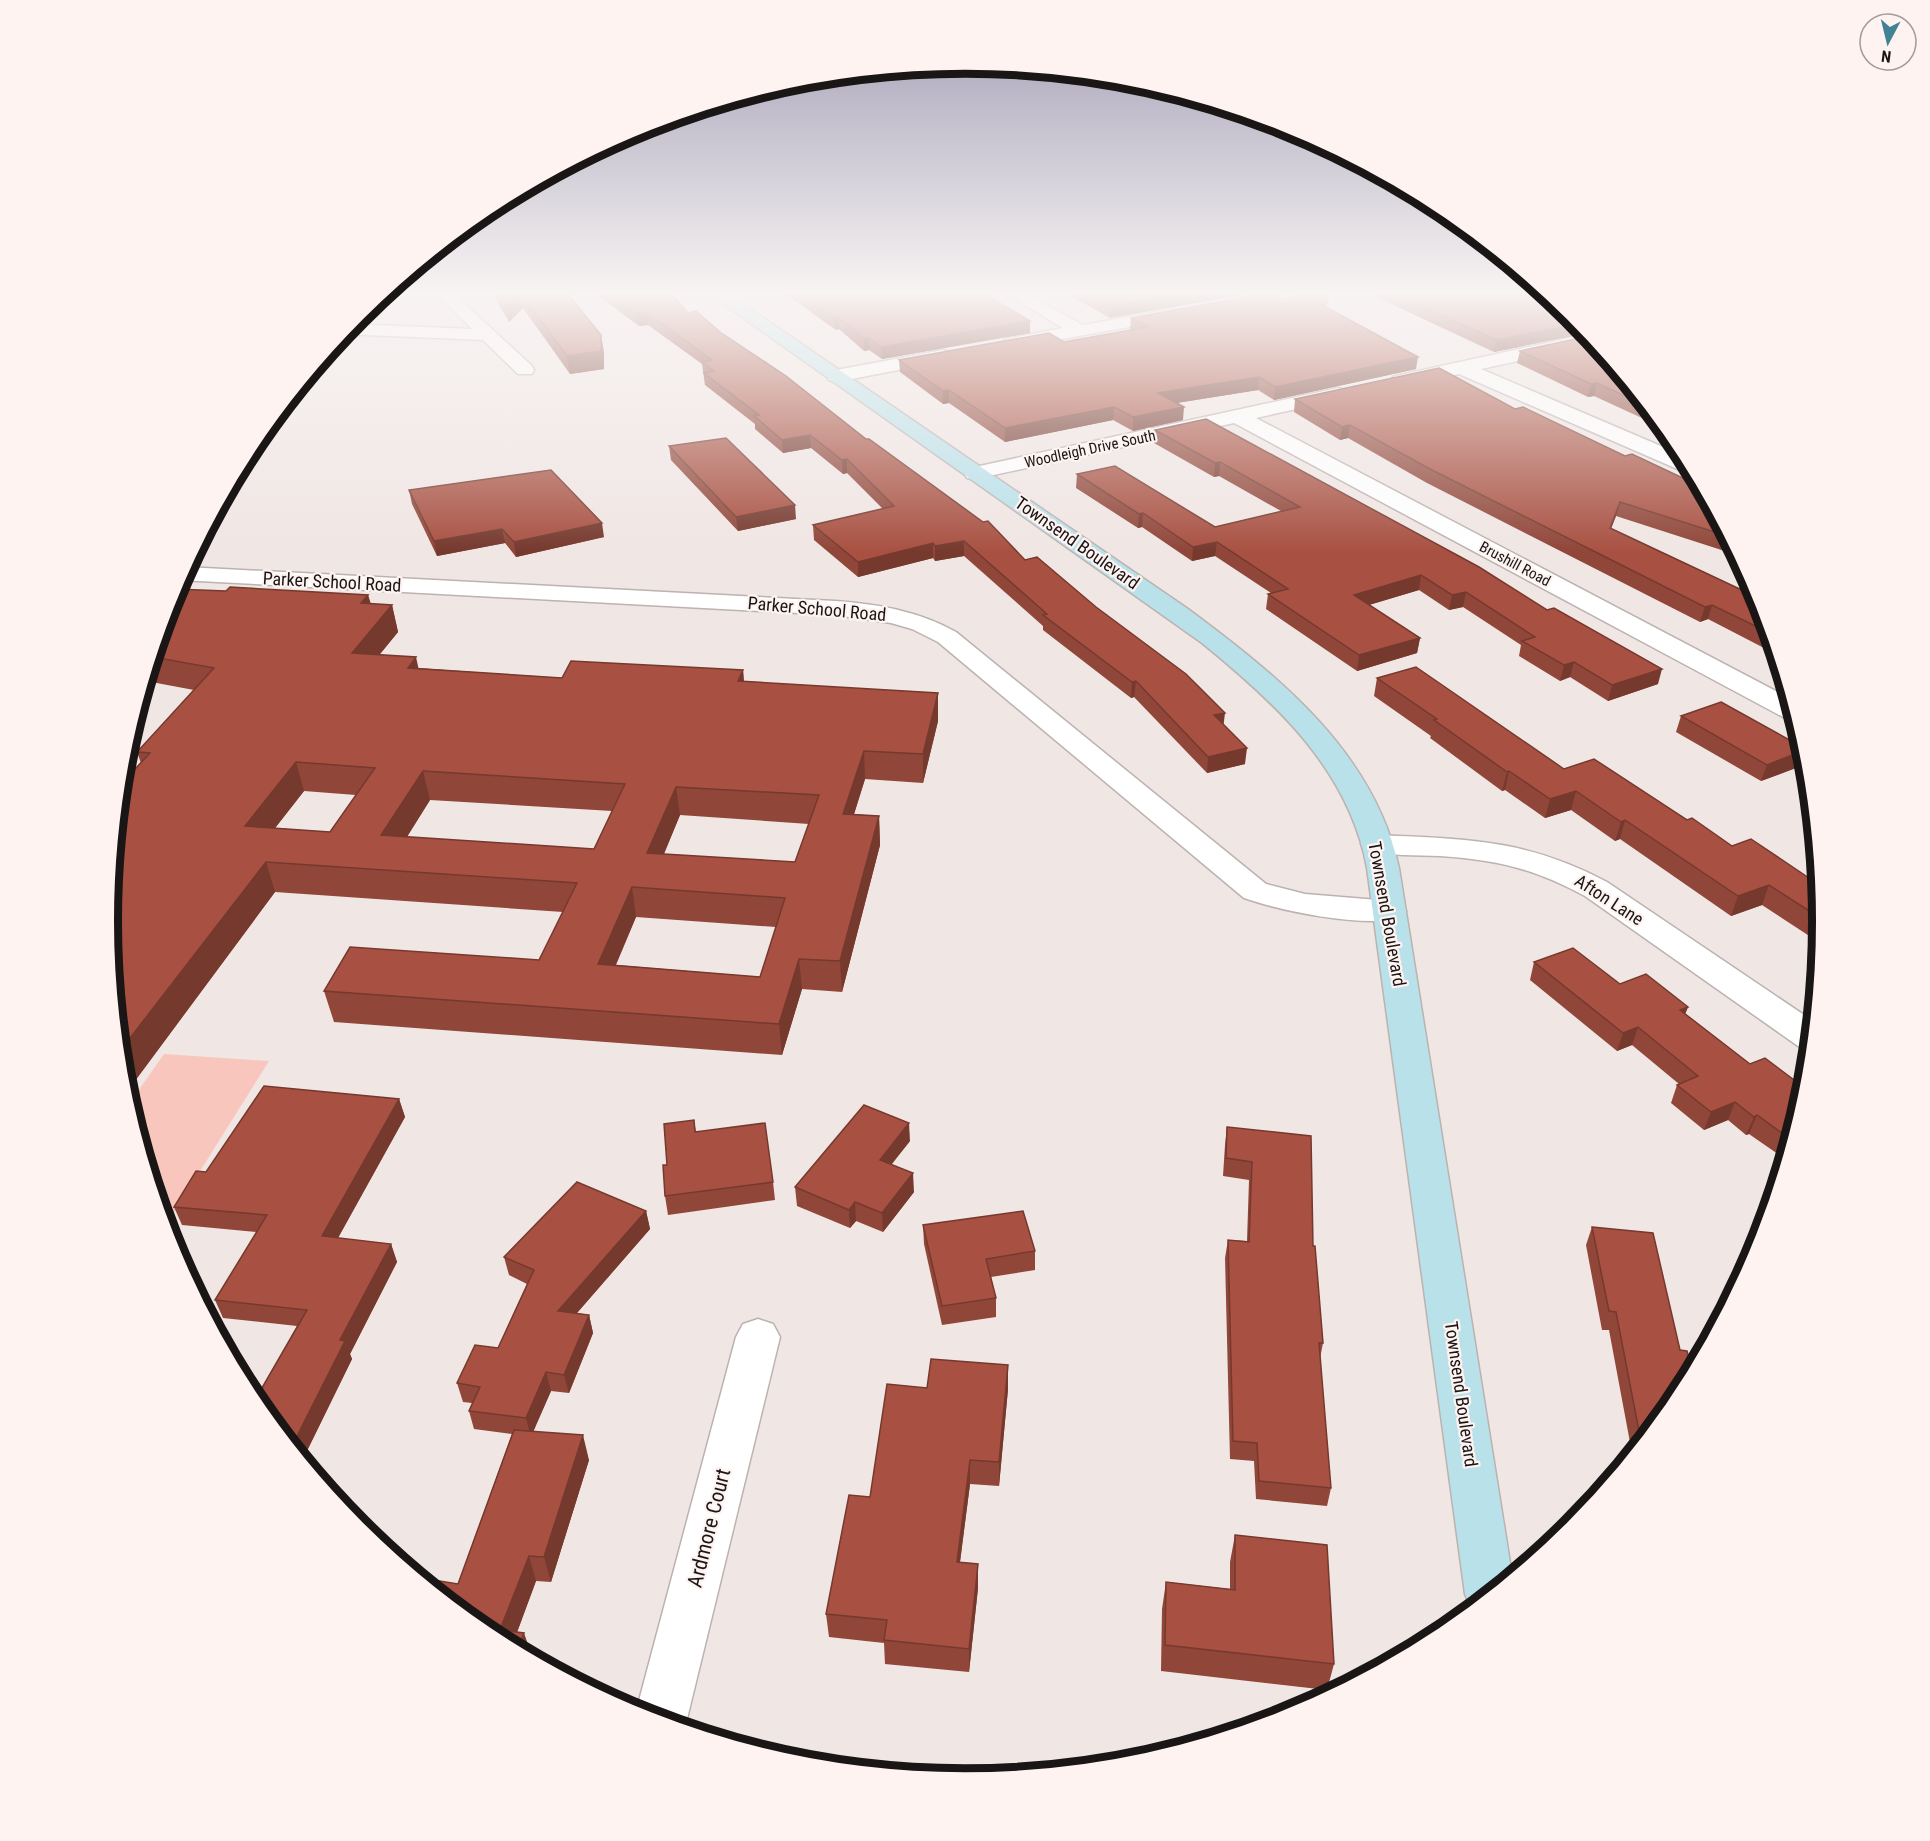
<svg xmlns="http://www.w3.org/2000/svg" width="1930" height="1841" viewBox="0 0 1930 1841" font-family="'Roboto Condensed',sans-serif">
	<rect width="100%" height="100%" fill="#f0e6e4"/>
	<path fill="#f8c6bc" d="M 164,1054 L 269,1061 L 170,1219 L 164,1219 L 129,1104 Z"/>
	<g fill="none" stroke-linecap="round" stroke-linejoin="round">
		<defs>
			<g id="street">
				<path d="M 438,295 L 455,295 L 532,366 L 534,370 L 532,374 L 518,374 L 483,340 L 343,334 L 351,324 L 472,329 Z"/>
				<path d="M 1008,295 L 1028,295 L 1083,325 L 1174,309 L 1180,310 L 1183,314 L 1180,318 L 1174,319 L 1012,348 L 1006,347 L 1003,343 L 1006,339 L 1063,328 Z"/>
				<path d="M 1588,334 L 1595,344 L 1481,369 L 1684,456 L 1693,472 L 1682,471 L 1459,374 L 1400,387 L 1393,385 L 1390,381 L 1393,377 L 1400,375 Z"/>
				<path d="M 943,350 L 950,352 L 952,356 L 950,360 L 836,382 L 829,380 L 827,376 L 829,372 L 836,370 Z"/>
				<path d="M 1338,388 L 1345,390 L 1348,394 L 1345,398 L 1256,418 L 1789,698 L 1796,719 L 1783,717 L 1234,423 L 975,479 L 967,478 L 964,473 L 967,468 L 975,467 Z"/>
				<path d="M 186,567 L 835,601 C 878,604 918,611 956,632 L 1266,884 L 1305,894 L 1390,901 L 1402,904 L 1406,911 L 1402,918 C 1362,928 1282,911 1244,898 L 938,642 L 912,629 L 891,623 L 835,615 L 179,580 Z"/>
				<path d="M 1377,835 C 1466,839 1527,839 1607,882 L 1813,1021 L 1810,1049 L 1798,1046 L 1585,896 C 1533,868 1497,860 1440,856 C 1415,855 1390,856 1366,851 L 1361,844 L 1366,837 Z"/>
				<path d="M 758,1319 L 773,1324 L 780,1337 L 685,1727 L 636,1712 L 736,1337 L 743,1324 Z"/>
			</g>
			<path id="secondary" d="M 711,295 L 730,295 L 1188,609 C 1278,676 1374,752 1399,868 L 1512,1575 L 1471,1609 L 1465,1594 L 1367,868 C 1349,770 1276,703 1202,643 Z"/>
		</defs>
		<use href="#street" stroke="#bcb2b0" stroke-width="3"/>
		<use href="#secondary" stroke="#bcb2b0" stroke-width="3"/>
		<use href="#street" fill="#fff" fill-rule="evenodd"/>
		<use href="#secondary" fill="#b8e1ea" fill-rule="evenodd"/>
	</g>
	<g fill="#904639" fill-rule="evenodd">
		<path d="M 493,295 L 569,295 L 601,335 L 604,353 L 604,369 L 570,374 L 523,308 L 509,322 Z"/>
		<path d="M 597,295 L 672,295 L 688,313 L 720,332 L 866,439 L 1025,560 L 1224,725 L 1245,764 L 1207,773 L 1134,697 L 1131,698 L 1043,630 L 1043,626 L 964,556 L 935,561 L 933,558 L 858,577 L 814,540 L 813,525 L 883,509 L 847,473 L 843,474 L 811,448 L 783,453 L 755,429 L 755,424 L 705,385 L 702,364 L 648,325 L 639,326 Z"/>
		<path d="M 787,295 L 986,295 L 1030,333 L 882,359 L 869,350 L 864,351 L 839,329 L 836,330 Z"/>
		<path d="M 1069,295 L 1241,295 L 1110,318 Z"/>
		<path d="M 1305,295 L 1329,295 L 1328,302 L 1325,307 L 1416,369 L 1274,400 L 1258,390 L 1177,403 L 1183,420 L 1133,431 L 1113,420 L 1005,442 L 949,403 L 943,404 L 900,372 L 899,360 L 1064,342 L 1132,330 L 1130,329 L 1131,318 L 1281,299 Z"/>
		<path d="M 1372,295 L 1547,295 L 1572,314 L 1587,333 L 1494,352 Z"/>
		<path d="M 1589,336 L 1661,424 L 1657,425 L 1594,396 L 1588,397 L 1517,363 L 1520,351 Z"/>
		<path d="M 1295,399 L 1515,409 L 1625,456 L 1700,486 L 1737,555 L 1616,516 L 1611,528 L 1759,598 L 1774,646 L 1766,649 L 1708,619 L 1700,622 L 1427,483 L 1348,438 L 1340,440 L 1294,412 Z"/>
		<path d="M 1155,430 L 1658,684 L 1608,701 L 1570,677 L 1560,681 L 1519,656 L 1521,645 L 1463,607 L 1449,610 L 1419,590 L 1369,605 L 1420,638 L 1417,653 L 1357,671 L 1266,609 L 1268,594 L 1271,593 L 1215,556 L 1192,561 L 1142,527 L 1138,528 L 1076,488 L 1077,474 L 1215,527 L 1281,511 L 1219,476 L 1214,477 L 1154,443 Z"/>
		<path d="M 669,446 L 796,519 L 738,531 L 671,460 Z"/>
		<path d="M 409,490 L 604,537 L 516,557 L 505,543 L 437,556 L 412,504 Z"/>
		<path d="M 226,591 L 368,595 L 371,604 L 392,605 L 398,632 L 379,655 L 418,668 L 562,678 L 743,670 L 744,682 L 938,721 L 923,783 L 865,779 L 854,814 L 879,816 L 880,845 L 842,992 L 802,989 L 782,1055 L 334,1022 L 324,991 L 539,960 L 563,912 L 275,892 L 126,1093 L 124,1087 L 141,763 L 137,752 L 194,690 L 146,681 L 173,592 ZM 304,791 L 356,795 L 330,832 L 275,828 ZM 430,800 L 612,811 L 594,849 L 407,837 ZM 680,815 L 809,824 L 795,862 L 664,854 ZM 636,917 L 776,927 L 760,977 L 616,965 Z"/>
		<path d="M 1377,678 L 1564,769 L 1687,820 L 1732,846 L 1815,882 L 1819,881 L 1822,921 L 1820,943 L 1762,905 L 1731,916 L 1620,839 L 1615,841 L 1571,810 L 1545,818 L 1505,790 L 1502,791 L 1430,738 L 1431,736 L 1374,696 Z"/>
		<path d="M 1681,716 L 1804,748 L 1806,752 L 1801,766 L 1761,781 L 1676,732 Z"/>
		<path d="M 1820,948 L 1818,971 L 1812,967 Z"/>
		<path d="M 1534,962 L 1620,984 L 1688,1007 L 1685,1014 L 1750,1064 L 1806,1089 L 1785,1159 L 1749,1134 L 1746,1135 L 1728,1120 L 1704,1130 L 1671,1103 L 1677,1085 L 1679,1084 L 1632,1045 L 1617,1051 L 1530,980 Z"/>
		<path d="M 399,1099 L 405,1117 L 338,1238 L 391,1244 L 397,1262 L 350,1354 L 352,1359 L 303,1459 L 255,1400 L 297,1326 L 223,1318 L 215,1300 L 257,1232 L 182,1225 L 174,1207 L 206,1172 Z"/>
		<path d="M 694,1120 L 696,1132 L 773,1182 L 775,1200 L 668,1215 L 665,1196 L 667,1165 Z"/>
		<path d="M 1227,1127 L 1313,1246 L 1323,1343 L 1320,1358 L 1331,1488 L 1327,1506 L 1256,1499 L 1254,1461 L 1230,1459 L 1225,1258 L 1228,1240 L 1247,1241 L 1249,1180 L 1223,1176 L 1225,1145 Z"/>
		<path d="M 910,1141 L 891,1164 L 914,1192 L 883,1232 L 856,1221 L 850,1228 L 797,1206 L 795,1187 Z"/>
		<path d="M 646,1211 L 650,1229 L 577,1313 L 589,1315 L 593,1333 L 569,1393 L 551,1391 L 533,1431 L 589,1460 L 551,1582 L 536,1581 L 517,1632 L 532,1656 L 458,1584 L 512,1434 L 474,1429 L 469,1411 L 472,1403 L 463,1402 L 457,1383 L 498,1348 L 527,1284 L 509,1275 L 504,1257 Z"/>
		<path d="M 923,1225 L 1035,1251 L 1035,1270 L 991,1277 L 996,1298 L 996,1317 L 942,1325 L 924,1244 Z"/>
		<path d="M 1592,1227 L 1680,1350 L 1678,1397 L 1632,1453 L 1609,1330 L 1602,1330 L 1586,1245 Z"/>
		<path d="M 1008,1365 L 1008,1389 L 999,1486 L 970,1484 L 960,1562 L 978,1564 L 978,1588 L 969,1672 L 885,1664 L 884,1643 L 829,1637 L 826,1614 L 927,1388 Z"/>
		<path d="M 1235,1535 L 1334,1664 L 1327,1690 L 1161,1671 L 1162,1609 L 1166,1582 L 1230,1589 L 1230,1562 Z"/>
	</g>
	<g fill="#76392e">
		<path d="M 517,295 L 520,295 L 523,308 L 509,322 L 506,305 Z"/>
		<path d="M 1177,295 L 1241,295 L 1110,318 L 1111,306 Z"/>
		<path d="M 1327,295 L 1329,295 L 1328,302 L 1320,317 L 1322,305 Z"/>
		<path d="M 647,313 L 648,325 L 639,326 L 637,314 Z"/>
		<path d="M 835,318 L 839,318 L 839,329 L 836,330 Z"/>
		<path d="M 1030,321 L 1030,333 L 882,359 L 881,347 Z"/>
		<path d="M 1579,324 L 1587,333 L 1494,352 L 1496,340 Z"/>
		<path d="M 601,335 L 604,353 L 604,369 L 570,374 L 567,356 Z"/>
		<path d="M 868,338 L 869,350 L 864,351 L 864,339 Z"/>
		<path d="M 1418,357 L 1416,369 L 1274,400 L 1275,387 Z"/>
		<path d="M 1259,377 L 1258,390 L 1157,406 L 1158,393 Z"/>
		<path d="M 1597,383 L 1594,396 L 1588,397 L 1591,384 Z"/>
		<path d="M 949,390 L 949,403 L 943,404 L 943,391 Z"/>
		<path d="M 1114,407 L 1113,420 L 1005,442 L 1005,428 Z"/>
		<path d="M 1184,407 L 1183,420 L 1133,431 L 1133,417 Z"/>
		<path d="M 1658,420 L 1661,424 L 1657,425 Z"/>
		<path d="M 1350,425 L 1348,438 L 1340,440 L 1342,427 Z"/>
		<path d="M 810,435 L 811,448 L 783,453 L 782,440 Z"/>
		<path d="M 847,459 L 847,473 L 843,474 L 842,460 Z"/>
		<path d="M 1220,462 L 1219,476 L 1214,477 L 1215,463 Z"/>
		<path d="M 1620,502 L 1616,516 L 1606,542 L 1610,528 Z"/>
		<path d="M 795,505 L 796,519 L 738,531 L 736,517 Z"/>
		<path d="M 1143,513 L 1142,527 L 1138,528 L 1139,514 Z"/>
		<path d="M 602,523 L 604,537 L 516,557 L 514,542 Z"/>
		<path d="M 502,529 L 505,543 L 437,556 L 434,541 Z"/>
		<path d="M 964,541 L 964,556 L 935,561 L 935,546 Z"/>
		<path d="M 1217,542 L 1215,556 L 1192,561 L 1193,547 Z"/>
		<path d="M 933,543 L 933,558 L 858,577 L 858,562 Z"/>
		<path d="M 1421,575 L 1419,590 L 1352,610 L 1354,595 Z"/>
		<path d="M 1466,592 L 1463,607 L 1449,610 L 1452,595 Z"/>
		<path d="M 368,595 L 375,621 L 361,603 Z"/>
		<path d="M 392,605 L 398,632 L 359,680 L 352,653 Z"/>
		<path d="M 1712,605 L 1708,619 L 1700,622 L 1705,607 Z"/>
		<path d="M 1771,636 L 1774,646 L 1766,649 Z"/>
		<path d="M 1420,638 L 1417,653 L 1357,671 L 1359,655 Z"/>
		<path d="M 416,657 L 422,684 L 408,668 Z"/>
		<path d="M 1574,662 L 1570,677 L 1560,681 L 1564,665 Z"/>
		<path d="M 1662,669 L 1658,684 L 1608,701 L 1612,685 Z"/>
		<path d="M 743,670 L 745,698 L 738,681 Z"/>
		<path d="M 1136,681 L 1134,697 L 1131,698 L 1132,682 Z"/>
		<path d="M 938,693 L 938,721 L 923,783 L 923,754 Z"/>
		<path d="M 1225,713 L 1223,729 L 1214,715 Z"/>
		<path d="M 1247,748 L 1245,764 L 1207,773 L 1208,757 Z"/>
		<path d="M 1805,750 L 1806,752 L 1801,766 L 1761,781 L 1767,765 Z"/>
		<path d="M 864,751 L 865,779 L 845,843 L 843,814 Z"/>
		<path d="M 296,762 L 304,791 L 254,855 L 245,826 Z"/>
		<path d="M 423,771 L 430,800 L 389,865 L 381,835 Z"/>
		<path d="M 1509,771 L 1505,790 L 1502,791 L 1507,772 Z"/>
		<path d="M 676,787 L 680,815 L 652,882 L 647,853 Z"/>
		<path d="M 1576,791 L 1571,810 L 1545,818 L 1550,799 Z"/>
		<path d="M 879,816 L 880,845 L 842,992 L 840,961 Z"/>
		<path d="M 1625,820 L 1620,839 L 1615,841 L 1621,822 Z"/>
		<path d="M 266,862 L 275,892 L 126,1093 L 124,1087 L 120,1051 Z"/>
		<path d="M 1769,885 L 1762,905 L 1731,916 L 1738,896 Z"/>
		<path d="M 632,887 L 636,917 L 603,994 L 598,964 Z"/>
		<path d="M 799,959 L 802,989 L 782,1055 L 779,1024 Z"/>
		<path d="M 1688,1007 L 1681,1024 L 1680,1010 Z"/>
		<path d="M 1638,1027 L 1632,1045 L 1617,1051 L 1623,1033 Z"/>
		<path d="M 399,1099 L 405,1117 L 329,1254 L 322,1236 Z"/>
		<path d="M 1735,1102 L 1728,1120 L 1704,1130 L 1711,1112 Z"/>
		<path d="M 1757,1115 L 1749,1134 L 1746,1135 L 1754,1117 Z"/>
		<path d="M 909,1123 L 910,1141 L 881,1178 L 880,1160 Z"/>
		<path d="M 913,1173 L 914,1192 L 883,1232 L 882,1213 Z"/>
		<path d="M 855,1202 L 856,1221 L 850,1228 L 849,1210 Z"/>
		<path d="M 646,1211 L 650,1229 L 563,1329 L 558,1311 Z"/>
		<path d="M 391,1244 L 397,1262 L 350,1354 L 352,1359 L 303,1459 L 292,1446 L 340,1340 Z"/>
		<path d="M 589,1315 L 593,1333 L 569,1393 L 564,1375 Z"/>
		<path d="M 1008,1365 L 1008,1389 L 999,1486 L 999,1462 Z"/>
		<path d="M 546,1372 L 551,1391 L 531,1437 L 526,1418 Z"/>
		<path d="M 583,1435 L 589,1460 L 551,1582 L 544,1557 Z"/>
		<path d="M 970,1460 L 970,1484 L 957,1585 L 957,1562 Z"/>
		<path d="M 529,1556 L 536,1581 L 512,1646 L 500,1630 Z"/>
		<path d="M 978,1564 L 978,1588 L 969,1672 L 969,1649 Z"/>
		<path d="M 524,1633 L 532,1656 L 518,1649 Z"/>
	</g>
	<g fill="#a85142" stroke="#76392e" stroke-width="1.5" fill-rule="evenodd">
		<path d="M 500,295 L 517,295 L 506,305 Z"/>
		<path d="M 522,295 L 569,295 L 601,335 L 601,351 L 567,356 Z"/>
		<path d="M 611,295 L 672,295 L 688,313 L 696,311 L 720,332 L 786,376 L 866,439 L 869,439 L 983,522 L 988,521 L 1025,560 L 1037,557 L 1096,607 L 1186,674 L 1225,713 L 1214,715 L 1247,748 L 1208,757 L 1136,681 L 1132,682 L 1043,615 L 1047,614 L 964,541 L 935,546 L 933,543 L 858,562 L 813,525 L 894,506 L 847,459 L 842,460 L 810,435 L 782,440 L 754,416 L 759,415 L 704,373 L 714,371 L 702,362 L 712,360 L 647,313 L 637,314 Z"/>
		<path d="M 802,295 L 986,295 L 1030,321 L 881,347 L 868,338 L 864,339 L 839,318 L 835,318 Z"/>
		<path d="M 1090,295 L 1177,295 L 1111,306 Z"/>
		<path d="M 1257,295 L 1273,295 L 1281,299 L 1305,295 L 1327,295 L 1322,305 L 1418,357 L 1275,387 L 1259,377 L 1158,393 L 1184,407 L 1133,417 L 1114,407 L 1005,428 L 949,390 L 943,391 L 899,360 L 1049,333 L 1064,342 L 1148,327 L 1131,318 Z"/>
		<path d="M 1398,295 L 1547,295 L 1572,314 L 1579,324 L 1496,340 Z"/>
		<path d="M 1589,336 L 1646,406 L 1597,383 L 1591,384 L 1520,351 Z"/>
		<path d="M 1439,368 L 1515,409 L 1523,407 L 1625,456 L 1632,454 L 1700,486 L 1727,536 L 1620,502 L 1610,528 L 1759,598 L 1770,633 L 1712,605 L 1705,607 L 1430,469 L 1350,425 L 1342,427 L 1295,399 Z"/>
		<path d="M 1206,419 L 1479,567 L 1547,610 L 1554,608 L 1662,669 L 1612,685 L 1574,662 L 1564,665 L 1522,641 L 1535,637 L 1466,592 L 1452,595 L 1421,575 L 1354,595 L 1420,638 L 1359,655 L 1268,594 L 1288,589 L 1217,542 L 1193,547 L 1143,513 L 1139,514 L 1077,474 L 1115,466 L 1215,527 L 1300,507 L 1220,462 L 1215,463 L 1155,430 Z"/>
		<path d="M 726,438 L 795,505 L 736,517 L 669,446 Z"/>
		<path d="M 551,470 L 602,523 L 514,542 L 502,529 L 434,541 L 409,490 Z"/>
		<path d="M 230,587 L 368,595 L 361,603 L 392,605 L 352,653 L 416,657 L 408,668 L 562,678 L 571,661 L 743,670 L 738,681 L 938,693 L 923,754 L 864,751 L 843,814 L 879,816 L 840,961 L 799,959 L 779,1024 L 324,991 L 350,947 L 539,960 L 577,883 L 266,862 L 120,1051 L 108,920 L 121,784 L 150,753 L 137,752 L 214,668 L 153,657 L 175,589 L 226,591 ZM 296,762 L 375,768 L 330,832 L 245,826 ZM 423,771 L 625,784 L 594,849 L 381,835 ZM 676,787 L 819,795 L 795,862 L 647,853 ZM 632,887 L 785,898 L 760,977 L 598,964 Z"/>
		<path d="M 1416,667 L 1564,769 L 1594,759 L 1687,820 L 1692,818 L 1732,846 L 1751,839 L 1815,882 L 1819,881 L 1822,919 L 1769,885 L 1738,896 L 1625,820 L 1621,822 L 1576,791 L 1550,799 L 1509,771 L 1507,772 L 1434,720 L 1437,719 L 1377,678 Z"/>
		<path d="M 1721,702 L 1804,748 L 1805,750 L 1767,765 L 1681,716 Z"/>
		<path d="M 1573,948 L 1620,984 L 1646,974 L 1688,1007 L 1680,1010 L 1750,1064 L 1765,1058 L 1806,1089 L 1790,1139 L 1757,1115 L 1754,1117 L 1735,1102 L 1711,1112 L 1677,1085 L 1698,1076 L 1638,1027 L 1623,1033 L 1534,962 Z"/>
		<path d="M 264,1086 L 399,1099 L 322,1236 L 391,1244 L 340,1340 L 345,1341 L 292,1446 L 255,1400 L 307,1310 L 215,1300 L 267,1215 L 174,1207 L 196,1171 L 206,1172 Z"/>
		<path d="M 864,1105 L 909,1123 L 880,1160 L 913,1173 L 882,1213 L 855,1202 L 849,1210 L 795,1187 Z"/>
		<path d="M 694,1120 L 695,1132 L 765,1123 L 773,1182 L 665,1196 L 663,1165 L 667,1165 L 664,1124 Z"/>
		<path d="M 1227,1127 L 1311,1136 L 1313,1246 L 1315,1246 L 1323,1343 L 1319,1343 L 1331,1488 L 1259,1481 L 1257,1443 L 1233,1441 L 1228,1240 L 1249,1242 L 1252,1162 L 1226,1158 Z"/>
		<path d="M 577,1182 L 646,1211 L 558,1311 L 589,1315 L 564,1375 L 546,1372 L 526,1418 L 469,1411 L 480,1387 L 457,1383 L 475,1345 L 498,1348 L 534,1270 L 504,1257 Z"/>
		<path d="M 1023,1211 L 1035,1251 L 986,1259 L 996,1298 L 942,1306 L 923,1225 Z"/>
		<path d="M 1592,1227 L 1653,1233 L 1680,1350 L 1687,1351 L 1692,1370 L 1678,1397 L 1641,1441 L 1616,1312 L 1609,1311 Z"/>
		<path d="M 931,1359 L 1008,1365 L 999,1462 L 970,1460 L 957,1562 L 978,1564 L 969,1649 L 884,1640 L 887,1620 L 826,1614 L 849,1495 L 870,1497 L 887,1384 L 927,1388 Z"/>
		<path d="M 514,1430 L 583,1435 L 544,1557 L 529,1556 L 500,1630 L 524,1633 L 518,1649 L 488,1633 L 421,1578 L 458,1584 Z"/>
		<path d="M 1235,1535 L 1327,1545 L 1334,1664 L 1165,1645 L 1166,1582 L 1235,1590 Z"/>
	</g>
	<linearGradient id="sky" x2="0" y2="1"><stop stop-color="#a09cb4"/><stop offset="0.53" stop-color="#f8f4f3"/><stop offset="1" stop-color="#f8f4f3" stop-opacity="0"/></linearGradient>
	<rect width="1930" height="552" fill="url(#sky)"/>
	<g text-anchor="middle" stroke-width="4.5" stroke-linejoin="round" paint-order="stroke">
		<g font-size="15" fill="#191615" stroke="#fef3f1">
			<text transform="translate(1090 449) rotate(-12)" y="5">Woodleigh Drive South</text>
			<text transform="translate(1515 564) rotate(28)" y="5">Brushill Road</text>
		</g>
		<g font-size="18" fill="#191615" stroke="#fef3f1">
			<text transform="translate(1077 543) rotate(35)" y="6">Townsend Boulevard</text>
			<text transform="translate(332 582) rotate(3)" y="6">Parker School Road</text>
			<text transform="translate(817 609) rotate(5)" y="6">Parker School Road</text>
			<text transform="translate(1609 900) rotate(33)" y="6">Afton Lane</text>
			<text transform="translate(1387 914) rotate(80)" y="6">Townsend Boulevard</text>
			<text transform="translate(1461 1394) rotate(82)" y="6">Townsend Boulevard</text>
		</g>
		<g font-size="21" fill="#191615" stroke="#fef3f1">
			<text transform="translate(709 1528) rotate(-76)" y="7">Ardmore Court</text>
		</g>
	</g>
	<path d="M0 0H1930V1841H0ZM118 921a847 847 0 1 1 1694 0a847 847 0 1 1-1694 0Z" fill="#fef3f1" fill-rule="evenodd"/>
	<path fill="none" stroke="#191615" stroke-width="8" d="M118 921a847 847 0 1 1 1694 0a847 847 0 1 1-1694 0Z"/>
	<g transform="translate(1888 42) rotate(187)"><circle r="28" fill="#fef3f1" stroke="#a29b99" stroke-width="1.5"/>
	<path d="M0-4.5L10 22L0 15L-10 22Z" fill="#418295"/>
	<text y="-9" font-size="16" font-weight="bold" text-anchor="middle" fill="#191615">N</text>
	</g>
</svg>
